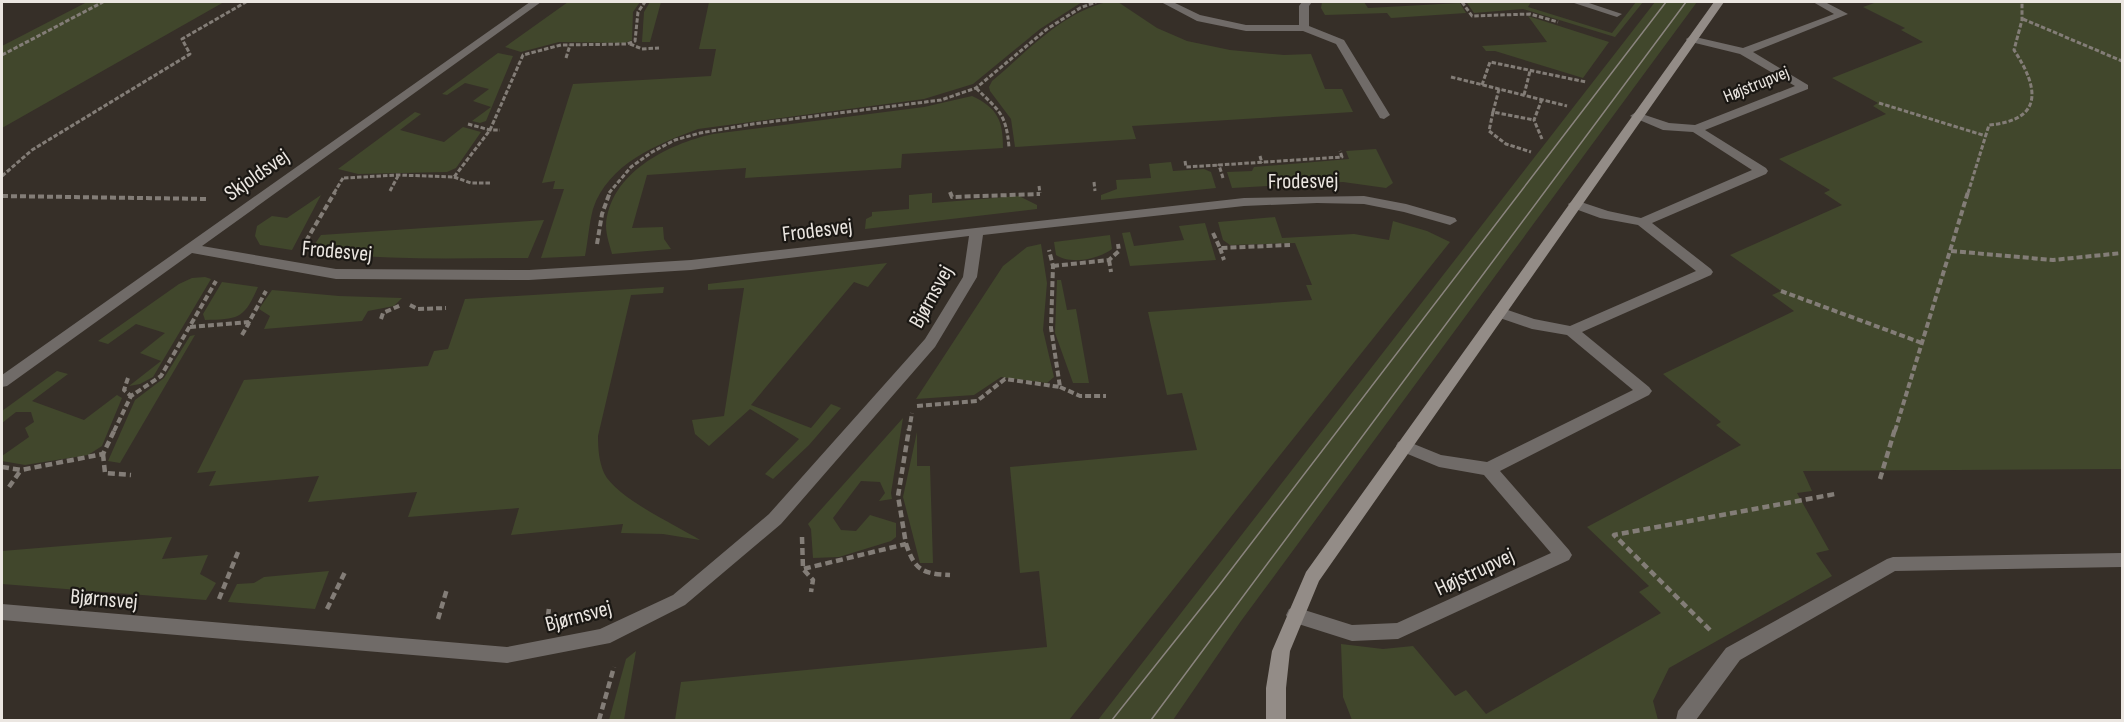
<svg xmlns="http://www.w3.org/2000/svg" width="2124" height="722" viewBox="0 0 2124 722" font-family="'Sofia Sans Condensed',sans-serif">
	<rect width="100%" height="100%" fill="#362f28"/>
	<g fill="#41472c">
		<path d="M 87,2 L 224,2 L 2,128 L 2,46 Z"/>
		<path d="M 568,2 L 640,2 L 633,12 L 632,40 L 625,43 L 559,42 L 521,52 L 505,47 Z"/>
		<path d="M 650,2 L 661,2 L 650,42 L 642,42 L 644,12 Z"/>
		<path d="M 709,2 L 1082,2 L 1040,29 L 973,84 L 924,99 L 698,129 C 657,144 608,164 593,209 C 589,224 588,241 585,256 L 541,258 L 564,189 L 553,189 L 555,181 L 542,183 L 573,84 L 711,76 L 716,49 L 699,49 Z"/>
		<path d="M 1107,2 L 1118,2 L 1157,28 L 1187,41 L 1230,50 L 1284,55 L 1311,54 L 1325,89 L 1342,89 L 1353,112 L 1132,126 L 1136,139 L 1015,147 L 1011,119 L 990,91 L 989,87 L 992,81 C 1027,52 1061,13 1107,2 Z"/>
		<path d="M 1322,2 L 1364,2 L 1368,8 L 1460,3 L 1466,13 L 1391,18 L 1387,13 L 1325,15 L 1321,8 Z"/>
		<path d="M 1495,2 L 1531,2 L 1528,7 L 1612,33 L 1636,2 L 1643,2 L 1615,37 L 1523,9 L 1474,13 L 1467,3 Z"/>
		<path d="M 1655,2 L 1697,2 L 1241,621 L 1173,720 L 1098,720 Z"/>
		<path d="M 1877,2 L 2122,2 L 2122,469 L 1803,471 L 1812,491 L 1797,493 L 1829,550 L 1816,553 L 1832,576 L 1669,668 L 1653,701 L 1658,720 L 1352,720 L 1343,697 L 1341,644 L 1383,649 L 1413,646 L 1455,696 L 1466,690 L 1486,714 L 1661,613 L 1639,592 L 1649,586 L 1587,527 L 1741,445 L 1716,425 L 1721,422 L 1663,374 L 1794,311 L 1772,295 L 1781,291 L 1730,255 L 1842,205 L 1824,193 L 1830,190 L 1779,159 L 1886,114 L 1873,106 L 1878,103 L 1832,78 L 1923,42 L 1901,30 L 1905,28 L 1863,7 Z"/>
		<path d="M 1528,16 L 1609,42 L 1583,78 L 1495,51 L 1486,51 L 1482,46 L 1547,42 Z"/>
		<path d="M 498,53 L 513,56 L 486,121 L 480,123 L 472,121 L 491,107 L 473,101 L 489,89 L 465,83 L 447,95 L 442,94 Z"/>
		<path d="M 972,96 C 998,108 1003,121 1003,148 L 902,154 L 901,168 L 745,178 L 746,168 L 647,175 L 632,228 L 663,227 L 664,239 L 671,249 L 612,254 C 610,246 606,235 606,226 C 609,173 668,144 713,134 L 924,107 Z"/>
		<path d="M 415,112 L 421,114 L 400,130 L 444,142 L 463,127 L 481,132 L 456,168 L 447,172 L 358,174 L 338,169 Z"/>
		<path d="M 1376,149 L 1393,183 L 1386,188 L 1343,182 L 1232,188 L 1227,172 L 1252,171 L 1254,167 L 1349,159 L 1346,151 Z"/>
		<path d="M 1171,162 L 1173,171 L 1204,169 L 1211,172 L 1216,188 L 1101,200 L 1101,195 L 1117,189 L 1116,180 L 1151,178 L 1149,164 Z"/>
		<path d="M 932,193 L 932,203 L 1019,196 L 1037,205 L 1037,209 L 865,229 L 866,219 L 872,216 L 872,212 L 909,209 L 909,195 Z"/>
		<path d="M 321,195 L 292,250 L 260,245 L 255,236 L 257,226 L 272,216 L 287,218 Z"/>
		<path d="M 1275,217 L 1282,238 L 1354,234 L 1389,240 L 1393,221 L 1427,231 L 1450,242 L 1069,720 L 675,720 L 681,682 L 1047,647 L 1039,571 L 1020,573 L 1010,467 L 1197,450 L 1182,393 L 1167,395 L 1148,312 L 1312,300 L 1306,285 L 1312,285 L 1295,243 L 1230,245 L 1223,240 L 1218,222 Z"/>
		<path d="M 544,220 L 528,258 C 455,258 382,261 310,251 L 321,235 Z"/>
		<path d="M 1205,223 L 1216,260 L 1130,266 L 1122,233 L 1130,232 L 1134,246 L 1184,240 L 1179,226 Z"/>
		<path d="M 1110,235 L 1112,249 C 1099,259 1071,265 1056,255 L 1054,242 Z"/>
		<path d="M 1041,244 L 1047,283 L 1043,330 L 1054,377 L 1047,383 L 1001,377 L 974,395 L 916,399 L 1003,266 L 1027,247 Z"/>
		<path d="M 887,263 L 868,287 L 854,282 L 751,405 L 811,428 L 831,404 L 841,408 L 809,445 L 773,479 L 765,474 L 799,439 L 750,409 L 709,446 L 695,434 L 692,420 L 724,416 L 744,288 L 708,290 L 708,284 Z"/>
		<path d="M 205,277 L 211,279 L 153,377 L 140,384 L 129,386 L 161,361 L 140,353 L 165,333 L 136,324 L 108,344 L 98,341 L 179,284 L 192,278 Z"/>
		<path d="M 1057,280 L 1061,280 L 1067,310 L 1076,309 L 1089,383 L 1073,383 L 1055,333 Z"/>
		<path d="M 222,282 L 258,287 C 244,319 239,319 205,320 L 203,314 Z"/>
		<path d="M 664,287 L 663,293 L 631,295 L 598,436 C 598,449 599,461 604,473 C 616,498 676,525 700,540 L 663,534 L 621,533 L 623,524 L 511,535 L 519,508 L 408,517 L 417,492 L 308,502 L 319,476 L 209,486 L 216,471 L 197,473 L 244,380 L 428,366 L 434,351 L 448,349 L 465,299 Z"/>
		<path d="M 272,290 L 339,296 L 402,298 L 394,306 L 368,311 L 362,321 L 264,329 L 270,316 L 259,309 Z"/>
		<path d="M 195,335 L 120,463 L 108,461 L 135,400 L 164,378 L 190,336 Z"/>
		<path d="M 57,371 L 68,374 L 32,401 L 84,420 L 117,395 L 122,398 L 102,446 L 88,455 L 25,465 L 2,461 L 2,456 L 29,437 L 25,428 L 34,422 L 31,412 L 16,412 L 2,423 L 2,411 Z"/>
		<path d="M 903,418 L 891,493 L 892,499 L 879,501 L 885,493 L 880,482 L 861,481 L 833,518 L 841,530 L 856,531 L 870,515 L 896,523 L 896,537 L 891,541 L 839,557 L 813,558 L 811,529 L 808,524 Z"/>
		<path d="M 917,432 L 917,466 L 930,466 L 933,563 L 920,563 L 903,497 Z"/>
		<path d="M 172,537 L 162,559 L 208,555 L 200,574 L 216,583 L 206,600 L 2,584 L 2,551 Z"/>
		<path d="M 329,571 L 315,609 L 228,602 L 237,584 L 254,583 L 264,577 Z"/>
		<path d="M 636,651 L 624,720 L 609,720 L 626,659 Z"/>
	</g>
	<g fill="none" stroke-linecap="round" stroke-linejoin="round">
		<g stroke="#837d77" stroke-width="3" stroke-dasharray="4.5 2" stroke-linecap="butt">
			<path d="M 1462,2 L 1472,16 L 1530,14 L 1558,22"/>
			<path d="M 2023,19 L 2122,61"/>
			<path d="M 630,44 L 642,49 L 659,48"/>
			<path d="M 2,55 L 103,2"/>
			<path d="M 566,58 L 570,45"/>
			<path d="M 1451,77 L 1567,106"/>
			<path d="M 1482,85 L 1490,62 L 1586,82"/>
			<path d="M 976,88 C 999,111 1006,113 1009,147"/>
			<path d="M 1499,89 L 1493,112 L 1534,120"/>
			<path d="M 1524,95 L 1530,71"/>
			<path d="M 1542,99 L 1534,120 L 1542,139"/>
			<path d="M 1879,103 L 1986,136"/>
			<path d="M 1493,112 L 1489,131 L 1506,144 L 1531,152"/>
			<path d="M 468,124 L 490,130 L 500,130"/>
			<path d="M 1260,156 L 1262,163"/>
			<path d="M 1185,161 L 1186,167 L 1219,165"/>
			<path d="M 2,176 L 32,150 L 190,54 L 182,39 L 246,2"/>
			<path d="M 454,177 L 471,183 L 491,183"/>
			<path d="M 344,178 L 398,175 L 454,177 L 490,130 L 523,55 L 561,45 L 627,44 L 635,41 L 638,12 L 645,2"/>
			<path d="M 1223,178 L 1219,165 L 1342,157 L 1340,151"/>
			<path d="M 1094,182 L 1095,191"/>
			<path d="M 1039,186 L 1040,193"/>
			<path d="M 390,191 L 398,176"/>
			<path d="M 334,193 L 343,178"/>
			<path d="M 609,193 L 631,167 L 652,152 L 675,140 L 700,133 L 753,124 L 941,100 L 976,88 L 1047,29 L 1080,8 L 1096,2"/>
			<path d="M 1968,193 L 1989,125 C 2044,120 2039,88 2014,50 L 2022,20 L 2022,2"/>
		</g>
		<g stroke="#837d77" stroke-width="4" stroke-dasharray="6 3" stroke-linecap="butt">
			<path d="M 950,192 L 952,197 L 1040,194"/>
			<path d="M 2,196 L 208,199"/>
			<path d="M 1213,233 L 1220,248 L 1290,245"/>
			<path d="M 306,241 L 335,192"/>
			<path d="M 597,244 L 602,214 L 610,192"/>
			<path d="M 1220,248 L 1224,260"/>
			<path d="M 1951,251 L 2053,260 L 2122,253"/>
			<path d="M 1109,260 L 1111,272"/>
			<path d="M 1053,266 L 1109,260 L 1119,251 L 1118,244"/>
			<path d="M 1781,291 L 1922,343"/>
			<path d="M 410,305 L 418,309 L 446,308"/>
			<path d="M 381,319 L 383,313 L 401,305"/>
			<path d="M 190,327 L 249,322 L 266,291"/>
			<path d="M 242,335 L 249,323"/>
			<path d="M 128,378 L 124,390 L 131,396"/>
			<path d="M 1060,387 L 1080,396 L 1106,396"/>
			<path d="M 917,406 L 977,401 L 1005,379 L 1060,387 L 1051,328 L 1053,266 L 1049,250"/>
			<path d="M 114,431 L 131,396 L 161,376 L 216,281"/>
			<path d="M 909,431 L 912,413"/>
			<path d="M 1895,431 L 1968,192"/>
		</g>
		<g stroke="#837d77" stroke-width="4.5" stroke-dasharray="7 4" stroke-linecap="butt">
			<path d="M 103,454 L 105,473 L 131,475"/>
			<path d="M 2,467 L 21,470 L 103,454 L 115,429"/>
			<path d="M 1880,479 L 1895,429"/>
			<path d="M 9,487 L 21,470"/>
			<path d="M 802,537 L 803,569 L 906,544 L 898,496 L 909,429"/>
			<path d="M 906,544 C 915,570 922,574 950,575"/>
			<path d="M 804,570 L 813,580 L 811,592"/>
			<path d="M 219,599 L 238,552"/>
			<path d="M 327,609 L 346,570"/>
			<path d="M 548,616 L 549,608"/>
			<path d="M 438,619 L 447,589"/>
			<path d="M 1710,630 L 1614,535 L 1835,494"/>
			<path d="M 599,720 L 614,667"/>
		</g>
		<g fill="#706b68" fill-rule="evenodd">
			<path d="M 1161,2 L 1173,2 L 1200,15 L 1246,25 L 1299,25 L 1299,6 L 1302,2 L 1312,2 L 1309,6 L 1309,26 L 1344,40 L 1390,115 L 1384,119 L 1380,118 L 1336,44 L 1303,31 L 1246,31 L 1197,21 Z"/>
			<path d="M 1571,2 L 1586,2 L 1622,14 L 1617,17 Z"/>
			<path d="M 1813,2 L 1825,2 L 1848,14 L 1753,52 L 1808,85 L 1808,89 L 1705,130 L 1766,168 L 1768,171 L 1766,174 L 1652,223 L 1711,269 L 1713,272 L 1711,275 L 1582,332 L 1649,387 L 1652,391 L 1649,395 L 1500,471 L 1569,550 L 1572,555 L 1569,560 L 1398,639 L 1352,641 L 1289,621 L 1286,615 L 1289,609 L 1295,607 L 1352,625 L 1397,623 L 1551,553 L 1484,475 L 1439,467 L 1398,450 L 1396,446 L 1398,442 L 1404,440 L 1441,455 L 1487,462 L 1633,390 L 1567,335 L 1532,329 L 1494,316 L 1492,312 L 1499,307 L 1534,319 L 1570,326 L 1696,271 L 1638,225 L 1600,218 L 1570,207 L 1568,204 L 1575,200 L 1608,211 L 1641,218 L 1752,170 L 1693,132 L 1663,130 L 1630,116 L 1636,112 L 1669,123 L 1695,125 L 1795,86 L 1740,54 L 1687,41 L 1686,39 L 1691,36 L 1743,48 L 1834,14 Z"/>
			<path d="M 2122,553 L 2122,567 L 1895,571 L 1740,660 L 1696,720 L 1676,720 L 1678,711 L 1726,648 L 1887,559 L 1893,557 Z"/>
		</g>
		<path fill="#706b68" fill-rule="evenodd" d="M 530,2 L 541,2 L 202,246 L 336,269 L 529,270 L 691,260 L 1244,198 L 1364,196 L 1406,204 L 1455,218 L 1457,221 L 1450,225 L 1404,212 L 1364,204 L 1317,203 L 1244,206 L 983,235 L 977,277 L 935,347 L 781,524 L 685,605 L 610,643 L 507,663 L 2,620 L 2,604 L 507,647 L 600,629 L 673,595 L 769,514 L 925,339 L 963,277 L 969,236 L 691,270 L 529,280 L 336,279 L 192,253 L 7,386 L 2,387 L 2,375 Z"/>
		<path fill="#938c87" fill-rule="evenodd" d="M 1714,2 L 1724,2 L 1319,581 L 1290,651 L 1286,688 L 1286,720 L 1266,720 L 1266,688 L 1272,651 L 1306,572 Z"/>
		<g stroke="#8a847e" stroke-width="1.5">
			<path d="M 1112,720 L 1217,588 L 1666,2"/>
			<path d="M 1151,720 L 1686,2"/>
		</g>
	</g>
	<g text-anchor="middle" stroke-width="4.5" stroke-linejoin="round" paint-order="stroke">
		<g font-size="18" fill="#ebe6e1" stroke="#1b1814">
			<text transform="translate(1756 84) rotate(-22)" y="6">Højstrupvej</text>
		</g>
		<g font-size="22" fill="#ebe6e1" stroke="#1b1814">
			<text transform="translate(256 174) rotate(-35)" y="8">Skjoldsvej</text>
			<text transform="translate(1303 180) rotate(-1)" y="8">Frodesvej</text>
			<text transform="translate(817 229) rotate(-7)" y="8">Frodesvej</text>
			<text transform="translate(337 250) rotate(5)" y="8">Frodesvej</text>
			<text transform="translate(930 296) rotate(-61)" y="8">Bjørnsvej</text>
			<text transform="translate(1474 571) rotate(-25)" y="8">Højstrupvej</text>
			<text transform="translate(104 598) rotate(5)" y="8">Bjørnsvej</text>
			<text transform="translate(578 615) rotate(-15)" y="8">Bjørnsvej</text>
		</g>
	</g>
	<rect width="2124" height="722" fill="none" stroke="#ebe6e1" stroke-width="6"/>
</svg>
